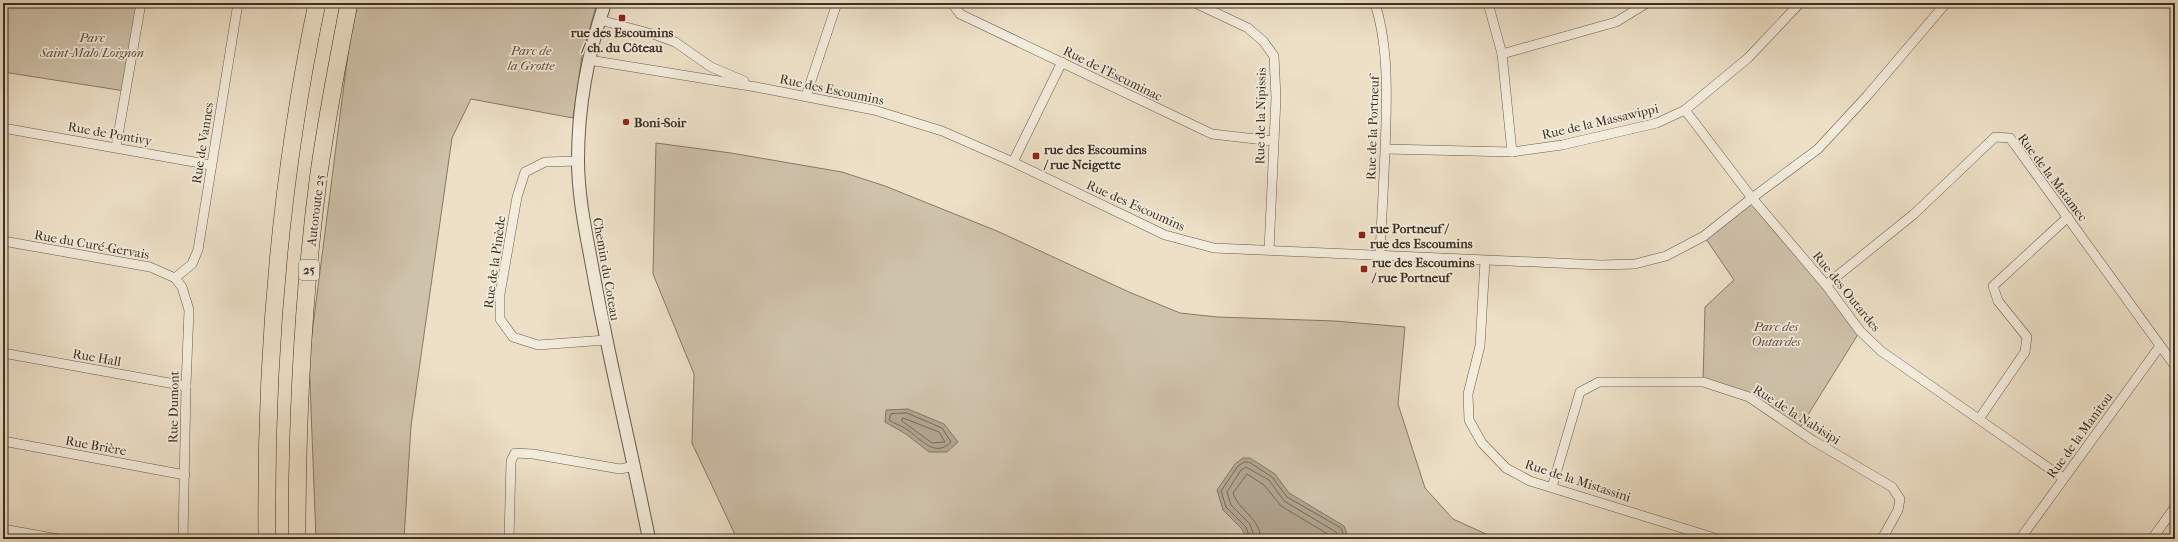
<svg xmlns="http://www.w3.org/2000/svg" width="2178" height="542" viewBox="0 0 2178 542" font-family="'IM FELL French Canon',serif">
	<rect width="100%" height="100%" fill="#ede0c7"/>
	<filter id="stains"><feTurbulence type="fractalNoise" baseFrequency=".005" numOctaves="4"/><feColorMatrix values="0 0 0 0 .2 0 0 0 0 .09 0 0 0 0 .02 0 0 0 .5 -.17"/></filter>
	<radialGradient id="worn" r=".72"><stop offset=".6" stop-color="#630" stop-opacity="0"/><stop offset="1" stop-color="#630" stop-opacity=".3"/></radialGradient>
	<g fill="#cfc2ab" stroke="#867967">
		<path d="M 3,3 L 141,3 L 125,91 L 3,72 Z"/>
		<path d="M 358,3 L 597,3 L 582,56 L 573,118 L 471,99 L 452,138 L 411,426 L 404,539 L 316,539 L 309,357 L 351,30 Z"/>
		<path d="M 656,143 L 731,153 L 842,172 L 885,186 L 997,231 L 1129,292 L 1180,313 L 1217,317 L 1335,321 L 1405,327 L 1398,404 L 1425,488 L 1453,519 L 1497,539 L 737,539 L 692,443 L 694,374 L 653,274 Z"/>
		<path d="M 1752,198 L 1860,331 L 1798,431 L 1749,397 L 1703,382 L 1705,307 L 1734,280 L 1704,236 Z"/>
	</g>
	<g fill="#b1a48f" stroke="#827664">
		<path d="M 908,409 L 944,424 L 958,442 L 947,452 L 929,452 L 906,434 L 885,422 L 886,410 Z"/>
		<path d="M 1243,458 L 1250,458 L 1275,474 L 1289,493 L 1344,526 L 1349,539 L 1247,539 L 1242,529 L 1223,510 L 1217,490 L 1235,464 Z"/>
	</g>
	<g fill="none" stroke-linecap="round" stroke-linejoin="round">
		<g stroke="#766a59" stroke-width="1">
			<path d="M 907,413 L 942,428 L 951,442 C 935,458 922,440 909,431 C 903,426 895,424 889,420 L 891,414 Z"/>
			<path d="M 903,418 L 939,432 L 945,442 L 932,443 L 902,421 Z"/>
			<path d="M 1250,539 L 1246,527 L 1226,507 L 1221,491 L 1238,466 L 1244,462 L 1249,462 L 1272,477 L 1287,497 L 1341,528 L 1345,539"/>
			<path d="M 1255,539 L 1250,524 L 1231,505 L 1227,492 L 1241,470 L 1246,467 L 1269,480 L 1284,501 L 1336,532 L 1340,539"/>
			<path d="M 1261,539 C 1260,518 1239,511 1233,493 L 1247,474 L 1264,485 L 1281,506 L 1331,536 L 1333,539"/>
		</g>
		<defs>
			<g id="minor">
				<path d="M 952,3 L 960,14 L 1212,134 L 1273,141"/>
				<path d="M 1195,3 L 1248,28 L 1263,41 L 1274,56 L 1276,98 L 1269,250"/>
				<path d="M 1375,3 C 1387,42 1387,81 1386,121 C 1385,165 1382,210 1380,254"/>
				<path d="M 1488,3 L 1502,54 L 1512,152"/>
				<path d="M 600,20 L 656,35 L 675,42 L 711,67 L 744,81"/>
				<path d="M 1502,54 L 1616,22 L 1647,3"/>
				<path d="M 589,60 L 756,87 L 874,110 L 942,131 L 1013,162 L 1165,235 L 1214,248 L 1601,265 L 1635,264 L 1666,256 L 1704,236 L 1752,198 L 1818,149 L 1867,96 L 1946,3"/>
				<path d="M 806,96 L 837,3"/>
				<path d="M 1685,110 L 1752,198 L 1826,285 L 1860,331 L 1881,351 L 2063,478"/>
				<path d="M 3,128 L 211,165"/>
				<path d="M 116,147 L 141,3"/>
				<path d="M 1386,149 L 1512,152 L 1562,145 L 1657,123 L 1685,110 L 1748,58 L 1800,3"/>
				<path d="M 578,161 L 545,162 L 525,172 L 517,197 L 500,294 L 500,319 L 513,337 L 538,345 L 606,340"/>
				<path d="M 1013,162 L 1062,62"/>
				<path d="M 3,241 L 150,267 L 175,278"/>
				<path d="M 1485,261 L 1480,346 L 1468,394 L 1469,420 L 1482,443 L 1506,468 L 1530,481 L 1718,539"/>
				<path d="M 175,278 L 192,264 L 198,250 L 238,3"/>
				<path d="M 175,278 L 182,287 L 189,310 L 186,386 L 183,539"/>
				<path d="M 1826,285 L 1914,214 L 1995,137 L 2010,138 L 2175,366"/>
				<path d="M 3,353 L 186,386"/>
				<path d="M 1979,419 L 2025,352 L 2027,337 L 1998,301 L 1993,286 L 2068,217"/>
				<path d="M 3,441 L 185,475"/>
				<path d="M 1552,487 L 1580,392 L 1599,382 L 1703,382 L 1749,397 L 1812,440 L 1892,487 L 1900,499 L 1898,510 L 1882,539"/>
				<path d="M 3,529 L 58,539"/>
				<path d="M 509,539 L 511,461 L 515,453 L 533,454 L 620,469 L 635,466"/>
				<path d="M 2020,539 L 2160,346"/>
				<path d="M 2152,539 L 2175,507"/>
			</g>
			<path id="tertiary" d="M 605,3 C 588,53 578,107 578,160 C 578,201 588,242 595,282 C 611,368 632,453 649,539"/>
			<g id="motorway">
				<path d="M 267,539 C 265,359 280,179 317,3"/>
				<path d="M 297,539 C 297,417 303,294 319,173 C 327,116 338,60 349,3"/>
			</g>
		</defs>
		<use href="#minor" stroke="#685c4c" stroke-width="10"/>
		<use href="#tertiary" stroke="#685c4c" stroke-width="14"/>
		<use href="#motorway" stroke="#3c3023" stroke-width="18"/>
		<use href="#minor" stroke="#f3ebdb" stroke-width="9"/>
		<use href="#tertiary" stroke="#f3ebdb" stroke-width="12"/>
		<use href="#motorway" stroke="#ede0c7" stroke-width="17"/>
	</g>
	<g fill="#8f2418" stroke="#f3ebdb" stroke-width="1.5">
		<rect x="618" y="14" width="8" height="8" rx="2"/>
		<circle cx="626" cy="122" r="4"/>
		<rect x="1032" y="152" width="8" height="8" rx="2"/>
		<rect x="1358" y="231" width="8" height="8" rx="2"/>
		<rect x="1360" y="265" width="8" height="8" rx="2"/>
	</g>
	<g text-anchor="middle" stroke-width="3.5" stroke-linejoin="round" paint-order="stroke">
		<rect fill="#f3ebdb" stroke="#73685a" stroke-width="1" x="299" y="260" width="20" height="20" rx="3"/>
		<g font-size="12" font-weight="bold" fill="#3c3023">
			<text x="309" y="274">25</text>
		</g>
		<g font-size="13" font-weight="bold" fill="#3c3023" stroke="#f3ebdb" text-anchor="start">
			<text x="622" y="37" text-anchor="middle">rue des Escoumins<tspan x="622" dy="15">/ ch. du Côteau</tspan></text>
			<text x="634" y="127">Boni-Soir</text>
			<text x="1044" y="154">rue des Escoumins<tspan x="1044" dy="15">/ rue Neigette</tspan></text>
			<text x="1370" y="233">rue Portneuf /<tspan x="1370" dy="15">rue des Escoumins</tspan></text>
			<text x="1372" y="267">rue des Escoumins<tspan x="1372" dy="15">/ rue Portneuf</tspan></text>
		</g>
		<g font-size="13" font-style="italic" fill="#594d3e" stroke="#f3ebdb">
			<text x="92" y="42">Parc<tspan x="92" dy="15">Saint-Malo/Loignon</tspan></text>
			<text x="531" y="55">Parc de<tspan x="531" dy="15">la Grotte</tspan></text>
			<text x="1776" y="331">Parc des<tspan x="1776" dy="15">Outardes</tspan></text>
		</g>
		<g font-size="13" fill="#3c3023" stroke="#f3ebdb">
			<text transform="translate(1113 73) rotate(26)" y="5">Rue de l'Escuminac</text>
			<text transform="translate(832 89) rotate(12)" y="5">Rue des Escoumins</text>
			<text transform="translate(1260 116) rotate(-89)" y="5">Rue de la Nipissis</text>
			<text transform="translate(1600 121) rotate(-13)" y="5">Rue de la Massawippi</text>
			<text transform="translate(1372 128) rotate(-88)" y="5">Rue de la Portneuf</text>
			<text transform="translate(110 133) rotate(10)" y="5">Rue de Pontivy</text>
			<text transform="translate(202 143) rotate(-81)" y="5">Rue de Vannes</text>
			<text transform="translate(2053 177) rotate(53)" y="5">Rue de la Matamec</text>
			<text transform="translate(1136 205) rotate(24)" y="5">Rue des Escoumins</text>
			<text transform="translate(315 210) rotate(-83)" y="5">Autoroute 25</text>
			<text transform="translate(92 244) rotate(10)" y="5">Rue du Curé-Gervais</text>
			<text transform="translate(494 262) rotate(-82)" y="5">Rue de la Pinède</text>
			<text transform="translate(607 269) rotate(80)" y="5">Chemin du Coteau</text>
			<text transform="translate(1847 291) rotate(51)" y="5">Rue des Outardes</text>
			<text transform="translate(97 357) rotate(10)" y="5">Rue Hall</text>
			<text transform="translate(173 407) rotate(-89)" y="5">Rue Dumont</text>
			<text transform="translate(1797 414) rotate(32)" y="5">Rue de la Nabisipi</text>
			<text transform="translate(2079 435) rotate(-54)" y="5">Rue de la Manitou</text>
			<text transform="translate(96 445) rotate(10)" y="5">Rue Brière</text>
			<text transform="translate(1578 480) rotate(18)" y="5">Rue de la Mistassini</text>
		</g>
	</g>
	<rect width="2178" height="542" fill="none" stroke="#ede0c7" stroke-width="16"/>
	<rect x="4" y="4" width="2170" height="534" fill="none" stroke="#3c3023" stroke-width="2"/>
	<rect x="8" y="8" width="2162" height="526" fill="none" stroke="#3c3023"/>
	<rect width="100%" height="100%" filter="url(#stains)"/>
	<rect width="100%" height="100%" fill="url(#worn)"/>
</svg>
